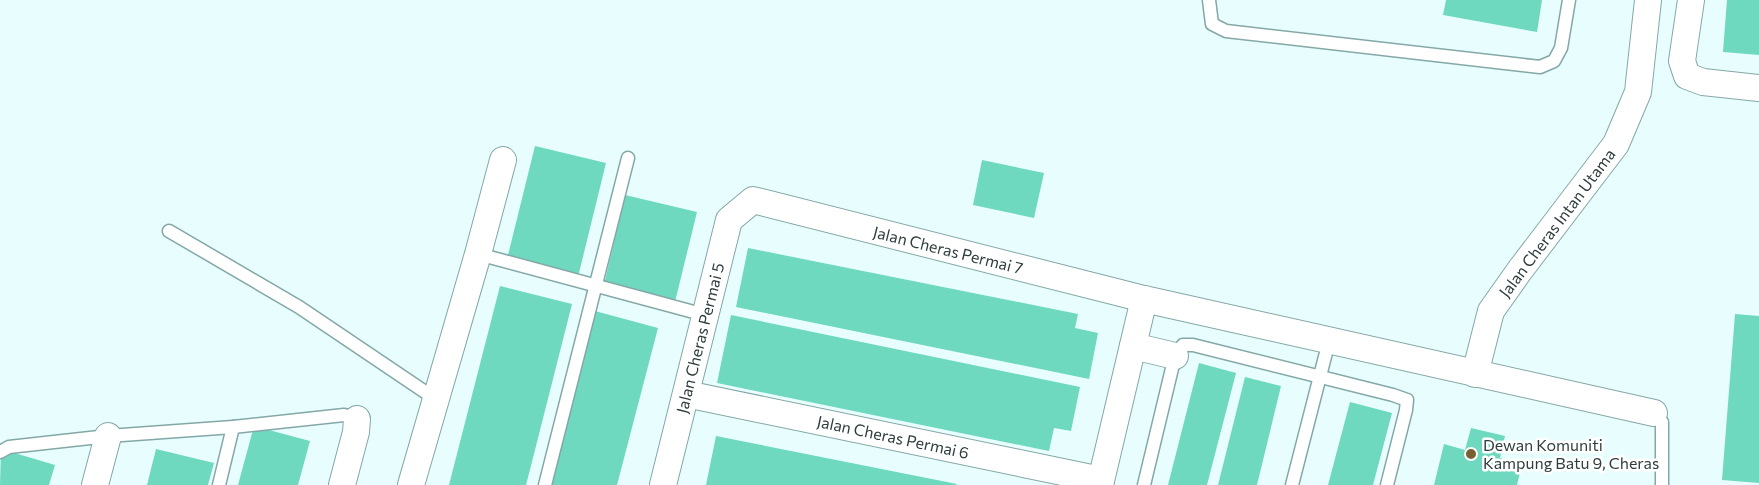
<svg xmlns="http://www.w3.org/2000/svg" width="1759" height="485" viewBox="0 0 1759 485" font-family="Commissioner,sans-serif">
	<rect width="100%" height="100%" fill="#e8fefe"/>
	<g fill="#6ed9be">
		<path d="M 1446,0 L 1542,0 L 1537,32 L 1443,15 Z"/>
		<path d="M 1727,0 L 1759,0 L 1759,55 L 1723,52 Z"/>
		<path d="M 535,146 L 606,163 L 578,277 L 507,259 Z"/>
		<path d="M 982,160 L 1044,173 L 1034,218 L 973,205 Z"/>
		<path d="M 625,195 L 697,212 L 675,302 L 604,285 Z"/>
		<path d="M 748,248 L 1078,314 L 1075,328 L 1098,333 L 1089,379 L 736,307 Z"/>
		<path d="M 500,286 L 572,304 L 535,450 L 526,485 L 449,485 Z"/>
		<path d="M 595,311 L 658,328 L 617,485 L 550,485 Z"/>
		<path d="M 1735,314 L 1759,316 L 1759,483 L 1722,480 Z"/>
		<path d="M 731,315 L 1080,387 L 1071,431 L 1054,428 L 1049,451 L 717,383 Z"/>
		<path d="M 1199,363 L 1236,373 L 1207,485 L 1168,485 Z"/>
		<path d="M 1245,377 L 1281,386 L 1257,485 L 1218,485 Z"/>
		<path d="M 1350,402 L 1392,413 L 1373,485 L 1328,485 Z"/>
		<path d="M 254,426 L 310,441 L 298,485 L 238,485 Z"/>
		<path d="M 1471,428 L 1505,436 L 1500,458 L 1522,464 L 1517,485 L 1434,485 L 1444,444 L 1465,450 Z"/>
		<path d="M 716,436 L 957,484 L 956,485 L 706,485 Z"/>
		<path d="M 1,449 L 55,465 L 49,485 L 0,485 Z"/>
		<path d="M 156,449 L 214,463 L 208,485 L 147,485 Z"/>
	</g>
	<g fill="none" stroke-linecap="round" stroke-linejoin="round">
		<defs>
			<g id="lane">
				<path d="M 1209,0 L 1212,24 L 1226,31 L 1540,67 L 1554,61 L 1561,48 L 1569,0"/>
				<path d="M 169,231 L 299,307 L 437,400"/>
				<path d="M 478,254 L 705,315"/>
				<path d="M 1654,413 L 1662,422 L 1662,485"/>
				<path d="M 0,452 L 9,447 L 108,436 L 233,427 L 344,415 L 357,419"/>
				<path d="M 219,485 L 233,427"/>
				<path d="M 545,485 L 628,158"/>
				<path d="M 1144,485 L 1175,356 L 1183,345 L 1193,345 L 1393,395 L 1407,400 L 1406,410 L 1387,485"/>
				<path d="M 1292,485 L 1329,341"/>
			</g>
			<g id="street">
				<path d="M 1691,0 L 1682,61 L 1687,76 L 1703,82 L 1759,88"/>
				<path d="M 1133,346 L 1175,356"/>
				<path d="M 1475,374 L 1491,311 L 1520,270 L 1616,144 L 1638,92 L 1648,0"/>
				<path d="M 686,394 L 1101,480"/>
				<path d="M 95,485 L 108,436"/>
				<path d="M 342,485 L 356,432 L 357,419"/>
				<path d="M 411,485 L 478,254 L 503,160"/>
				<path d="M 663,485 L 729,220 L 753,200 L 1144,299 L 1654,413"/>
				<path d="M 1100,485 L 1144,299"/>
			</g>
		</defs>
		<use href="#lane" stroke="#84a7a7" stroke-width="15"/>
		<use href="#street" stroke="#84a7a7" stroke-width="28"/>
		<use href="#lane" stroke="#fff" stroke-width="12"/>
		<use href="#street" stroke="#fff" stroke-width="26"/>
	</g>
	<circle fill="#766130" stroke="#fff" stroke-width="2" cx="1471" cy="454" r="6"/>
	<g text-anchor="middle" stroke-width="5" stroke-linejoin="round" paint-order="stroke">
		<g font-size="16" fill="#2f3d3e" stroke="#fff">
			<text transform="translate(1557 223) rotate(-53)" y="6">Jalan Cheras Intan Utama</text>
			<text transform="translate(948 250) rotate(14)" y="6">Jalan Cheras Permai 7</text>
			<text transform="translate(700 338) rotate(-76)" y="6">Jalan Cheras Permai 5</text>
			<text transform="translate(893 437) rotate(12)" y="6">Jalan Cheras Permai 6</text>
		</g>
		<g font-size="16" fill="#2f3d3e" stroke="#fff" text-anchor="start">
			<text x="1483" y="451">Dewan Komuniti<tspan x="1483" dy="18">Kampung Batu 9, Cheras</tspan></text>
		</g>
	</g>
</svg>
